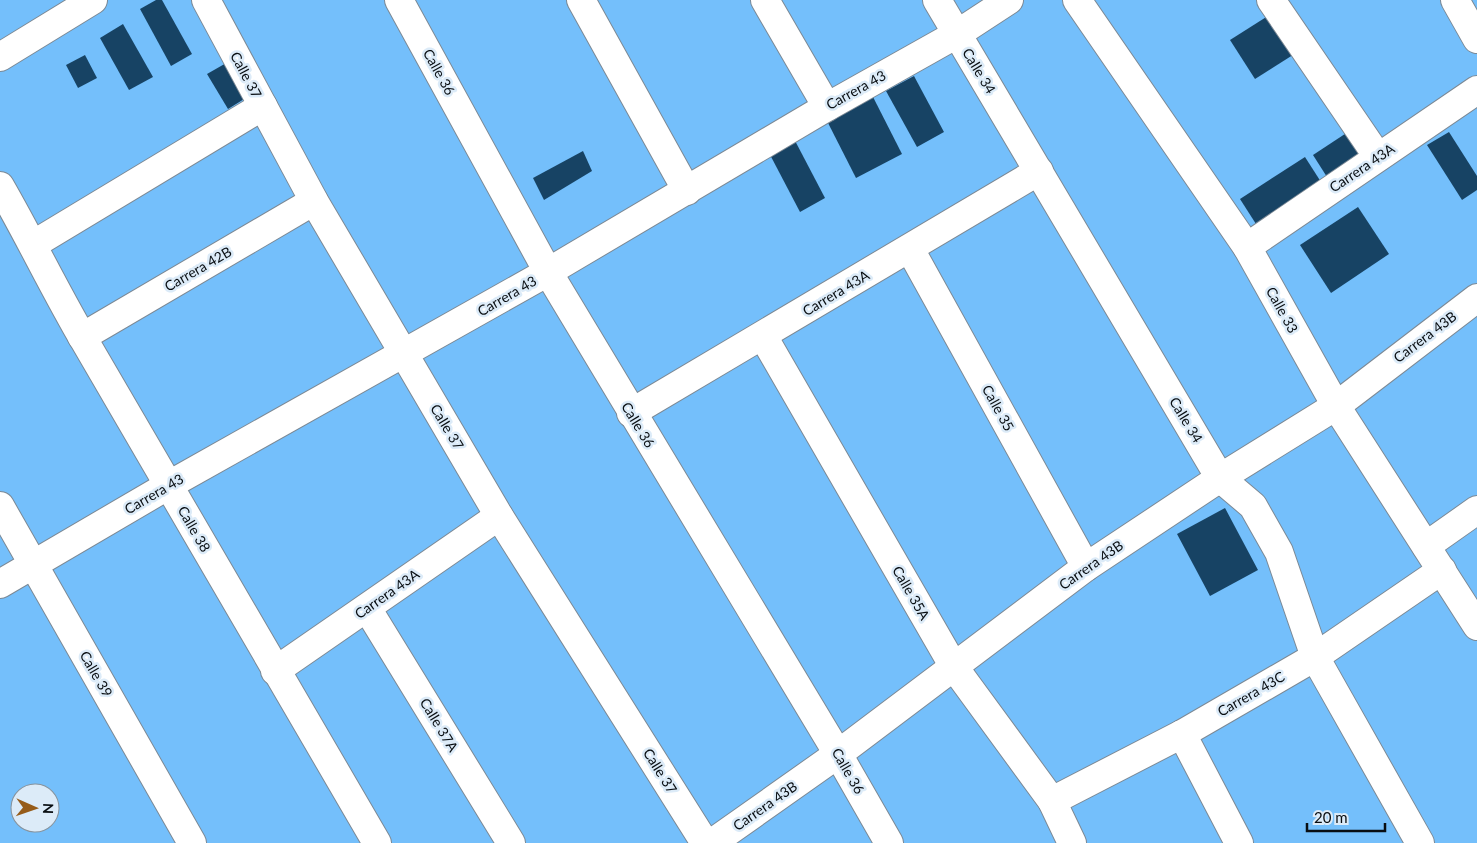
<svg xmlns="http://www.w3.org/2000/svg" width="1477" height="843" viewBox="0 0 1477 843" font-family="Lato,sans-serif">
	<rect width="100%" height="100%" fill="#dcebf8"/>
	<path fill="#74bffb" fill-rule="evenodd" d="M 0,0 L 1477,0 L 1477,843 L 0,843 ZM 20,793 L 50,793 L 50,823 L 20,823 Z"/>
	<g fill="#174364">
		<path d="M 156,0 L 162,0 L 192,54 L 171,66 L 140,9 Z"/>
		<path d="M 1271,14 L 1296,53 L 1255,79 L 1230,40 Z"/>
		<path d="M 123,24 L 153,77 L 129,90 L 100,38 Z"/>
		<path d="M 85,55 L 97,78 L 78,88 L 66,65 Z"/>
		<path d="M 228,62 L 249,96 L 228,109 L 207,74 Z"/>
		<path d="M 914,76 L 944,132 L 917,147 L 886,91 Z"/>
		<path d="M 871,93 L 902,154 L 856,178 L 825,117 Z"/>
		<path d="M 1351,130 L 1366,152 L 1327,177 L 1313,155 Z"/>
		<path d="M 1449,132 L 1477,176 L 1477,190 L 1462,200 L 1427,145 Z"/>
		<path d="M 792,135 L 825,198 L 800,212 L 767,149 Z"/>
		<path d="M 583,151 L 592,171 L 544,200 L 533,178 Z"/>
		<path d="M 1305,157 L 1321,182 L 1256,224 L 1240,199 Z"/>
		<path d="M 1358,207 L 1389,254 L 1331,293 L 1300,245 Z"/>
		<path d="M 1225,508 L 1258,570 L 1210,596 L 1177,534 Z"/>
	</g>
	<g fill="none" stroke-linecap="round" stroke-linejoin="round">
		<defs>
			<g id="minor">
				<path d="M 206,0 L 314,201 L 404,354 L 499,516 L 705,843"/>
				<path d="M 399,0 L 548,272 L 838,754 L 889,843"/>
				<path d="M 581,0 L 687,191"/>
				<path d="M 765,0 L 827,107"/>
				<path d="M 937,0 L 1220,478 L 1253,506 L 1279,552 L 1315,657 L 1420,843"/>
				<path d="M 1077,0 L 1247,247 L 1336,406 L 1477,626"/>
				<path d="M 1271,0 L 1378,157"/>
				<path d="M 1455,0 L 1477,39"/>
				<path d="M 0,57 L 93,0"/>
				<path d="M 0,186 C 29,236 54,289 84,340 C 181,508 278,676 377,843"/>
				<path d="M 34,244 L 263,106"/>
				<path d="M 1247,247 L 1477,90"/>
				<path d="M 910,249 L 1086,567"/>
				<path d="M 763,336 L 954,667 L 1052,801 L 1072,843"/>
				<path d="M 82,337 L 314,201"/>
				<path d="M 631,413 L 1039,171"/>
				<path d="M 0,506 L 192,843"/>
				<path d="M 1426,546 L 1477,510"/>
				<path d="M 0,584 L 169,485 L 548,272 L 827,107 L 957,34 L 1009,0"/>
				<path d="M 367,608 L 511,843"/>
				<path d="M 275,671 L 499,516"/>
				<path d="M 1182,734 L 1239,843"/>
				<path d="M 1052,801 L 1182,734 L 1315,657 L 1442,570"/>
				<path d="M 712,843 L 838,754 L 1086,567 L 1220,478 L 1336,406 L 1477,298"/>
			</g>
		</defs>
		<use href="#minor" stroke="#7c8995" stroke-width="30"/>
		<use href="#minor" stroke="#fff" stroke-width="28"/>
	</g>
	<g text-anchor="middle" stroke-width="5" stroke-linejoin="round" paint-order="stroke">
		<g font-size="14" fill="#090e12" stroke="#dcebf8">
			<text transform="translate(979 71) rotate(59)" y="5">Calle 34</text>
			<text transform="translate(439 72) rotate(61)" y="5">Calle 36</text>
			<text transform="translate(246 75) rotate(62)" y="5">Calle 37</text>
			<text transform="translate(856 90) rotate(-29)" y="5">Carrera 43</text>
			<text transform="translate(1362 168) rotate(-34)" y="5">Carrera 43A</text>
			<text transform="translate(198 269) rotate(-30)" y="5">Carrera 42B</text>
			<text transform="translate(836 293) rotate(-31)" y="5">Carrera 43A</text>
			<text transform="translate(507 296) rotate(-30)" y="5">Carrera 43</text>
			<text transform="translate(1282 310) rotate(61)" y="5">Calle 33</text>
			<text transform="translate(1425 337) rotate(-37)" y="5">Carrera 43B</text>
			<text transform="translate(998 408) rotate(61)" y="5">Calle 35</text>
			<text transform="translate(1186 420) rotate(59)" y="5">Calle 34</text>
			<text transform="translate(638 425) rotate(59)" y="5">Calle 36</text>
			<text transform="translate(447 427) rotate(59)" y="5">Calle 37</text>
			<text transform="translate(154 494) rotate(-30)" y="5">Carrera 43</text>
			<text transform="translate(194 529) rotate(60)" y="5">Calle 38</text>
			<text transform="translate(1091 565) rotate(-35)" y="5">Carrera 43B</text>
			<text transform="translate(911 593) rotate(60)" y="5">Calle 35A</text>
			<text transform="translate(387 594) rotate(-35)" y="5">Carrera 43A</text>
			<text transform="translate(96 674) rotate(60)" y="5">Calle 39</text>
			<text transform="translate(1251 694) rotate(-30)" y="5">Carrera 43C</text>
			<text transform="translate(439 725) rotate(59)" y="5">Calle 37A</text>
			<text transform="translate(660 771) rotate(58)" y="5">Calle 37</text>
			<text transform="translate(848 771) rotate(60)" y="5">Calle 36</text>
			<text transform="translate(765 806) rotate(-35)" y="5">Carrera 43B</text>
		</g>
	</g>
	<g transform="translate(35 808) rotate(92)"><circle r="24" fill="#dcebf8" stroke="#88939c"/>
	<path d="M0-4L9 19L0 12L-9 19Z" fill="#965c1a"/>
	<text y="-8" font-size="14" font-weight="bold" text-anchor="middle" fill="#090e12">N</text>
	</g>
	<path d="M1307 823v8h78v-8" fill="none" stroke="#090e12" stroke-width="2.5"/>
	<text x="1314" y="823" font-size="15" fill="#090e12" stroke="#dcebf8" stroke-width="4" paint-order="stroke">20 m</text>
</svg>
